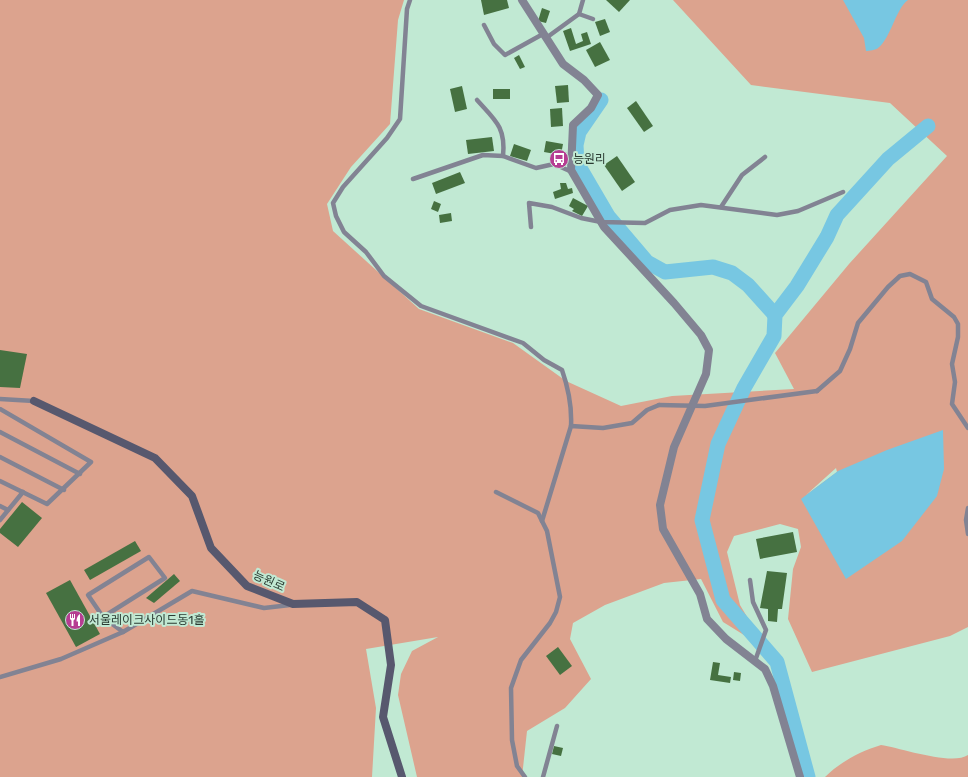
<svg xmlns="http://www.w3.org/2000/svg" width="968" height="777" viewBox="0 0 968 777" font-family="Rubik,'Noto Sans KR',sans-serif">
	<rect width="100%" height="100%" fill="#c1e9d3"/>
	<g fill="#dca38e" fill-rule="evenodd">
		<path d="M 0,0 L 404,0 L 398,20 L 390,124 L 351,167 L 327,204 L 333,231 L 419,309 L 513,343 L 566,381 L 621,406 L 672,396 L 794,389 L 775,353 L 849,264 L 947,156 L 890,103 L 751,85 L 673,0 L 968,0 L 968,627 L 950,636 L 812,672 L 788,619 L 793,569 L 801,547 L 798,529 L 780,524 L 734,536 L 727,552 L 740,605 L 752,625 L 744,635 L 723,622 L 701,579 L 664,583 L 605,605 L 573,623 L 570,639 L 591,679 L 565,708 L 527,731 L 522,777 L 417,777 L 398,695 L 401,674 L 412,651 L 438,637 L 366,649 L 376,708 L 372,777 L 0,777 ZM 836,468 L 837,472 L 806,495 Z"/>
		<path d="M 881,745 C 901,748 952,766 968,755 L 968,777 L 825,777 C 840,762 861,751 881,745 Z"/>
	</g>
	<g fill="#77c7e2">
		<path d="M 843,0 L 908,0 C 896,8 891,38 878,48 C 876,50 869,51 866,51 L 864,38 Z"/>
		<path d="M 943,430 L 944,469 L 937,496 L 902,541 L 846,579 L 801,499 L 838,471 L 887,450 Z"/>
	</g>
	<g fill="none" stroke-linecap="round" stroke-linejoin="round">
		<g stroke="#77c7e2" stroke-width="15">
			<path d="M 601,100 L 579,132 L 576,145 L 577,163 L 608,216 L 647,262 L 665,272 L 713,267 L 732,273 L 748,285 L 775,315"/>
			<path d="M 808,777 L 777,662 L 723,600 L 702,520 L 718,444 L 744,388 L 774,336 L 775,315 L 797,286 L 827,237 L 837,215 L 888,159 L 928,126"/>
		</g>
	</g>
	<g fill="#467141">
		<path d="M 481,0 L 507,0 L 509,8 L 484,15 Z"/>
		<path d="M 606,0 L 630,0 L 619,12 Z"/>
		<path d="M 542,8 L 550,11 L 546,23 L 538,21 Z"/>
		<path d="M 605,19 L 610,32 L 600,36 L 595,22 Z"/>
		<path d="M 571,28 L 576,44 L 583,41 L 581,34 L 587,32 L 591,44 L 570,51 L 563,31 Z"/>
		<path d="M 600,42 L 610,60 L 595,67 L 586,50 Z"/>
		<path d="M 519,55 L 525,67 L 520,69 L 514,58 Z"/>
		<path d="M 568,85 L 569,102 L 557,103 L 555,86 Z"/>
		<path d="M 462,86 L 467,109 L 455,112 L 450,89 Z"/>
		<rect x="493" y="89" width="17" height="10"/>
		<path d="M 636,101 L 653,126 L 644,132 L 627,108 Z"/>
		<path d="M 562,108 L 563,126 L 551,127 L 550,109 Z"/>
		<path d="M 492,137 L 494,151 L 468,154 L 466,140 Z"/>
		<path d="M 546,141 L 563,144 L 561,155 L 544,152 Z"/>
		<path d="M 514,144 L 531,150 L 527,161 L 510,156 Z"/>
		<path d="M 617,156 L 635,182 L 622,191 L 604,165 Z"/>
		<path d="M 460,172 L 465,183 L 436,194 L 432,183 Z"/>
		<path d="M 560,183 L 566,183 L 568,189 L 572,188 L 573,193 L 555,199 L 553,192 L 561,189 Z"/>
		<path d="M 573,198 L 588,206 L 582,216 L 572,211 L 574,209 L 569,206 Z"/>
		<path d="M 434,201 L 441,204 L 438,212 L 431,209 Z"/>
		<path d="M 451,213 L 452,221 L 440,223 L 439,215 Z"/>
		<path d="M 0,350 L 27,354 L 20,388 L 0,387 Z"/>
		<path d="M 22,502 L 42,518 L 18,547 L 0,533 L 0,529 Z"/>
		<path d="M 793,532 L 797,552 L 760,559 L 756,539 Z"/>
		<path d="M 135,541 L 141,551 L 90,580 L 84,570 Z"/>
		<path d="M 767,571 L 787,573 L 782,609 L 778,609 L 777,622 L 768,621 L 768,609 L 760,608 Z"/>
		<path d="M 174,574 L 180,581 L 154,603 L 146,598 Z"/>
		<path d="M 70,580 L 100,634 L 76,647 L 46,593 Z"/>
		<path d="M 558,647 L 572,666 L 560,675 L 546,656 Z"/>
		<path d="M 713,662 L 720,663 L 718,675 L 731,677 L 730,683 L 710,680 Z"/>
		<path d="M 734,672 L 741,673 L 740,681 L 733,680 Z"/>
		<path d="M 554,746 L 563,748 L 561,756 L 552,754 Z"/>
	</g>
	<g fill="none" stroke-linecap="round" stroke-linejoin="round">
		<g stroke="#828393" stroke-width="4.5">
			<path d="M 410,0 L 407,9 L 400,119 L 387,138 L 343,187 L 333,203 L 336,216 L 344,232 L 366,252 L 384,276 L 421,306 L 523,343 L 544,360 L 562,370 C 569,390 572,406 571,426"/>
			<path d="M 579,14 L 593,19"/>
			<path d="M 484,25 L 494,44 L 505,55 L 543,34"/>
			<path d="M 546,38 L 579,14 L 583,0"/>
			<path d="M 477,100 C 495,120 506,127 503,156"/>
			<path d="M 413,179 L 483,155 L 503,156 L 536,168 L 554,164 L 572,172"/>
			<path d="M 721,207 L 742,175 L 765,157"/>
			<path d="M 531,227 L 529,203 L 552,207 L 581,218 L 601,222 L 645,223 L 670,210 L 701,205 L 777,215 L 798,211 L 843,192"/>
			<path d="M 817,391 L 840,371 L 850,349 L 858,323 L 888,287 L 900,276 L 910,274 L 926,282 L 932,299 L 954,317 L 958,324 L 958,337 L 952,364 L 955,382 L 952,404 L 968,428"/>
			<path d="M 0,399 L 34,401"/>
			<path d="M 0,409 L 91,462 L 47,504 L 0,481"/>
			<path d="M 0,432 L 80,474"/>
			<path d="M 0,457 L 64,490"/>
			<path d="M 496,492 L 538,513 L 547,531 L 560,597 L 556,612 L 550,623 L 521,660 L 511,688 L 512,740 L 517,766 L 525,777"/>
			<path d="M 0,506 L 8,510"/>
			<path d="M 968,508 L 966,520 L 968,534"/>
			<path d="M 0,520 L 23,492"/>
			<path d="M 542,521 L 571,426 L 603,428 L 632,423 L 647,410 L 659,405"/>
			<path d="M 750,580 L 753,602 L 766,630 L 755,661"/>
			<path d="M 103,617 L 88,595 L 149,557 L 165,578 L 103,617 L 123,632"/>
			<path d="M 0,677 L 61,659 L 123,632 L 192,591 L 264,608 L 290,605"/>
			<path d="M 543,777 L 557,726"/>
		</g>
		<path stroke="#828393" stroke-width="8" d="M 522,0 L 563,64 L 584,80 L 598,95 L 591,108 L 573,125 L 571,170 L 604,227 L 674,303 L 701,335 L 709,350 L 706,374 L 674,447 L 660,505 L 663,529 L 700,594 L 707,619 L 726,639 L 765,669 L 773,686 L 800,777"/>
		<path stroke="#57586e" stroke-width="8" d="M 34,401 L 155,458 L 192,496 L 211,548 L 247,586 L 293,604 L 357,602 L 385,620 L 391,665 L 383,717 L 402,777"/>
		<path stroke="#828393" stroke-width="4.5" d="M 659,405 L 705,406 L 817,391"/>
	</g>
	<defs>
		<symbol id="bus-disc" viewBox="-11 -11 22 22"><circle r="9.5" fill="#b63d92" stroke="#c1e9d3"/><path d="M-5-6H5V4H4V6H2V4H-2V6H-4V4H-5ZM-3.5-4V0h7V-4ZM-3.5 1.2v1.5H-2V1.2ZM2 1.2v1.5H3.5V1.2Z" fill="#fff"/></symbol>
		<symbol id="restaurant-disc" viewBox="-11 -11 22 22"><circle r="9.5" fill="#b63d92" stroke="#c1e9d3"/><path d="M-5-6h1v4h1v-4h1v4h1v-4h1v5L-1.5 .5V6h-2V.5L-5-1ZM5-6V6H3V1.5H1.5Q1.5-4 5-6Z" fill="#fff"/></symbol>
	</defs>
	<g fill-rule="evenodd">
		<use href="#bus-disc" x="548" y="148" width="22" height="22"/>
		<use href="#restaurant-disc" x="64" y="609" width="22" height="22"/>
	</g>
	<g text-anchor="middle" stroke-width="4" stroke-linejoin="round" paint-order="stroke">
		<g font-size="12" fill="#2a3b32" stroke="#c1e9d3" text-anchor="start">
			<text x="573" y="163">능원리</text>
			<text x="89" y="624">서울레이크사이드동1홀</text>
		</g>
		<g font-size="12" fill="#2a3b32" stroke="#c1e9d3">
			<text transform="translate(269 581) rotate(24)" y="4">능원로</text>
		</g>
	</g>
</svg>
